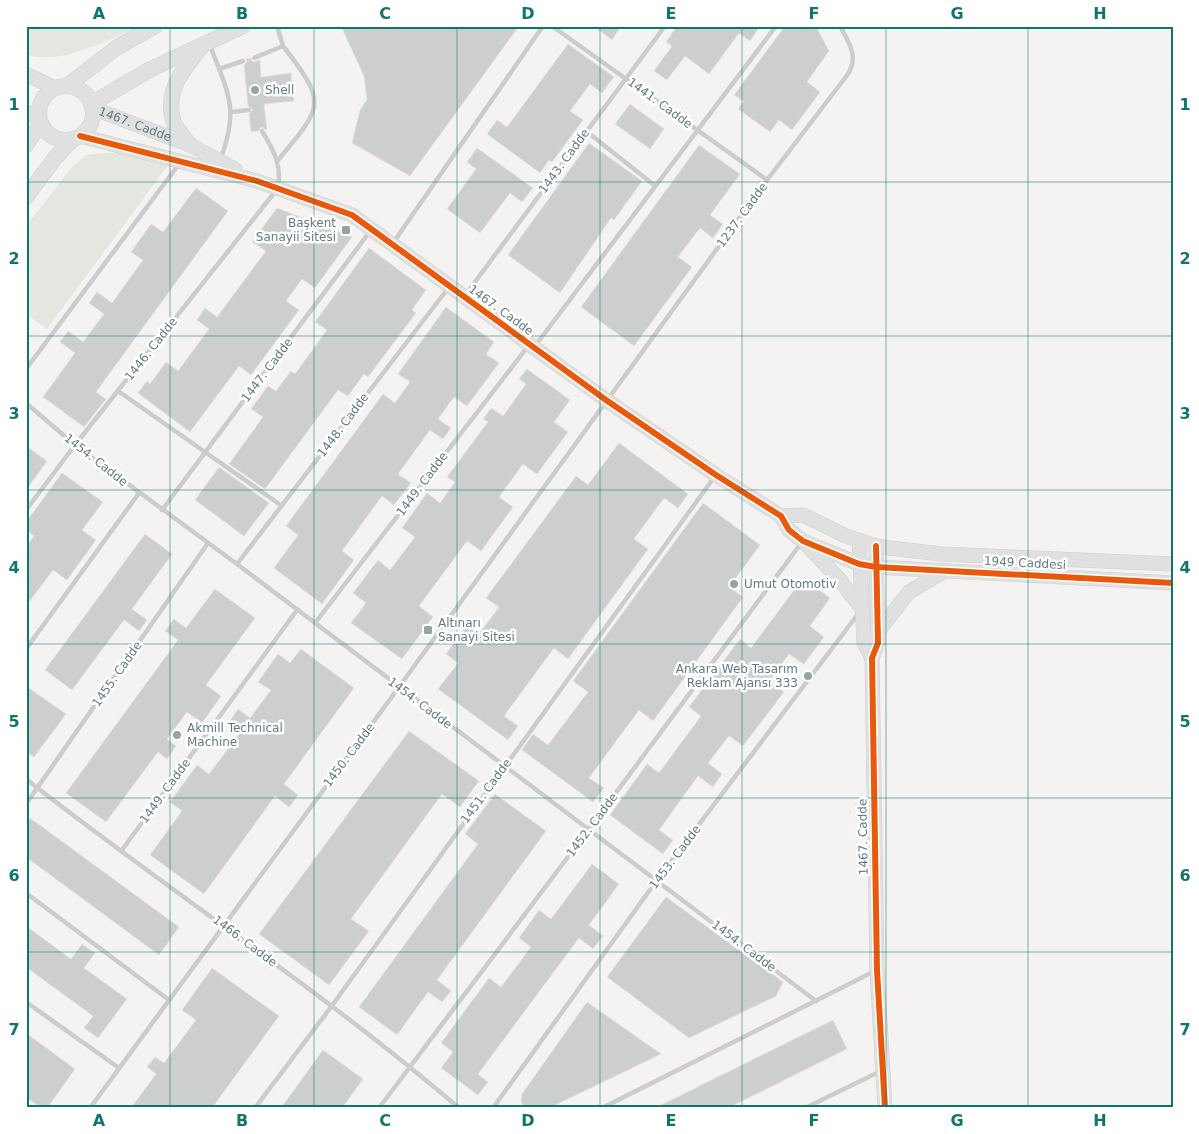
<svg xmlns="http://www.w3.org/2000/svg" width="1199" height="1134" viewBox="0 0 1199 1134" font-family="'DejaVu Sans',sans-serif">
	<rect width="100%" height="100%" fill="#f4f3f1"/>
	<g fill="#e4e7df">
		<path d="M 26,26 L 141,26 C 109,39 60,67 26,54 Z"/>
		<path d="M 103,153 L 120,153 L 169,164 L 47,329 L 26,314 L 26,226 L 73,166 L 86,155 Z"/>
	</g>
	<g fill="#cdcfce" stroke="#e3e2e1">
		<path d="M 341,26 L 519,26 L 410,176 L 352,143 L 360,110 L 367,100 L 364,76 Z"/>
		<path d="M 594,26 L 621,26 L 612,40 Z"/>
		<path d="M 677,26 L 760,26 L 750,41 L 739,33 L 709,74 L 685,56 L 667,80 L 654,71 L 672,46 L 666,42 Z"/>
		<path d="M 785,26 L 816,26 L 829,51 L 807,82 L 820,92 L 792,130 L 779,120 L 770,132 L 738,109 L 744,101 L 734,95 Z"/>
		<path d="M 568,44 L 614,77 L 602,93 L 590,84 L 570,111 L 583,120 L 552,162 L 549,160 L 540,173 L 487,134 L 497,120 L 507,127 Z"/>
		<path d="M 250,58 L 253,62 L 260,60 L 261,77 L 291,73 L 294,101 L 264,104 L 267,130 L 261,127 L 258,131 L 251,132 L 249,114 L 253,110 L 248,106 L 244,65 L 247,62 L 246,59 Z"/>
		<path d="M 630,104 L 664,129 L 650,149 L 615,124 Z"/>
		<path d="M 589,143 L 642,181 L 614,220 L 611,218 L 560,293 L 508,255 Z"/>
		<path d="M 699,145 L 740,174 L 710,215 L 723,224 L 713,238 L 700,228 L 678,257 L 692,267 L 634,346 L 581,307 Z"/>
		<path d="M 477,148 L 533,188 L 522,202 L 510,193 L 480,233 L 447,209 L 476,169 L 467,162 Z"/>
		<path d="M 196,188 L 228,211 L 96,392 L 106,399 L 84,427 L 43,397 L 75,353 L 60,342 L 68,331 L 83,342 L 104,314 L 89,303 L 97,292 L 112,303 L 143,260 L 131,252 L 151,224 L 163,232 Z"/>
		<path d="M 277,208 L 352,237 L 315,288 L 302,279 L 286,301 L 299,310 L 251,375 L 239,366 L 190,432 L 138,393 L 147,381 L 150,384 L 166,362 L 178,371 L 209,329 L 197,320 L 205,308 L 217,317 L 266,251 L 252,242 Z"/>
		<path d="M 369,248 L 426,290 L 412,310 L 416,313 L 368,377 L 364,374 L 348,396 L 338,390 L 265,489 L 229,464 L 263,417 L 251,409 L 268,386 L 276,391 L 291,371 L 295,374 L 327,330 L 315,322 Z"/>
		<path d="M 446,307 L 494,342 L 486,354 L 499,363 L 467,406 L 454,397 L 438,419 L 451,428 L 443,439 L 430,430 L 398,474 L 411,483 L 394,505 L 382,496 L 342,551 L 354,560 L 322,604 L 274,568 L 298,535 L 286,526 L 383,394 L 395,403 L 410,382 L 398,374 Z"/>
		<path d="M 527,369 L 570,400 L 554,422 L 568,432 L 537,474 L 523,464 L 499,497 L 513,507 L 481,551 L 467,541 L 419,606 L 433,617 L 402,659 L 351,623 L 366,603 L 353,593 L 378,560 L 390,570 L 415,537 L 402,528 L 427,493 L 440,503 L 455,482 L 447,477 L 488,422 L 483,419 L 491,408 L 503,416 L 526,384 L 519,379 Z"/>
		<path d="M 619,443 L 688,494 L 678,508 L 664,498 L 634,539 L 648,549 L 568,659 L 554,648 L 504,716 L 518,726 L 508,740 L 438,689 L 458,663 L 446,654 L 467,625 L 479,634 L 499,607 L 486,598 L 576,476 L 588,485 Z"/>
		<path d="M 26,446 L 47,461 L 26,490 Z"/>
		<path d="M 219,467 L 269,503 L 244,536 L 195,500 Z"/>
		<path d="M 62,473 L 103,502 L 82,530 L 96,540 L 67,580 L 53,570 L 26,606 L 26,547 L 34,536 L 26,530 L 26,522 Z"/>
		<path d="M 703,503 L 760,545 L 729,587 L 743,597 L 653,721 L 639,710 L 589,778 L 604,788 L 593,802 L 522,750 L 533,734 L 548,745 L 588,692 L 573,681 Z"/>
		<path d="M 145,534 L 172,554 L 132,609 L 147,620 L 139,631 L 124,620 L 72,690 L 45,670 Z"/>
		<path d="M 803,578 L 830,598 L 810,626 L 824,637 L 804,664 L 789,654 L 769,681 L 784,692 L 743,746 L 729,736 L 708,763 L 722,774 L 713,787 L 698,776 L 659,830 L 673,840 L 663,854 L 610,815 L 647,764 L 659,773 L 701,716 L 689,707 L 740,639 L 751,648 Z"/>
		<path d="M 215,589 L 255,618 L 206,685 L 221,696 L 202,723 L 187,712 L 167,739 L 176,746 L 167,759 L 158,752 L 106,822 L 66,793 L 178,640 L 165,631 L 174,619 L 186,628 Z"/>
		<path d="M 301,649 L 354,688 L 284,784 L 298,795 L 289,807 L 275,796 L 204,894 L 150,855 L 182,811 L 170,802 L 197,765 L 209,774 L 242,730 L 230,721 L 238,709 L 250,718 L 271,690 L 258,682 L 278,654 L 290,663 Z"/>
		<path d="M 26,686 L 66,714 L 34,757 L 26,751 Z"/>
		<path d="M 409,731 L 479,781 L 460,807 L 442,794 L 351,919 L 369,931 L 329,985 L 259,934 Z"/>
		<path d="M 495,794 L 546,831 L 437,980 L 451,991 L 442,1002 L 428,992 L 397,1035 L 359,1007 L 478,844 L 465,834 Z"/>
		<path d="M 30,818 L 179,927 L 159,955 L 26,857 L 26,824 Z"/>
		<path d="M 592,864 L 619,884 L 589,925 L 603,936 L 593,949 L 579,938 L 478,1074 L 488,1082 L 478,1095 L 441,1068 L 453,1052 L 441,1043 L 489,978 L 501,987 L 531,947 L 519,938 L 539,910 L 551,919 Z"/>
		<path d="M 666,897 L 783,982 L 776,996 L 689,1038 L 607,977 Z"/>
		<path d="M 26,926 L 71,959 L 82,944 L 95,953 L 84,968 L 127,999 L 98,1038 L 84,1028 L 93,1016 L 26,967 Z"/>
		<path d="M 212,968 L 279,1016 L 212,1108 L 131,1108 L 156,1074 L 147,1067 L 155,1057 L 164,1063 L 196,1020 L 182,1010 Z"/>
		<path d="M 587,1002 L 661,1054 L 549,1108 L 524,1108 L 521,1101 L 522,1094 Z"/>
		<path d="M 833,1020 L 847,1049 L 728,1108 L 655,1108 Z"/>
		<path d="M 26,1033 L 75,1069 L 47,1108 L 41,1108 L 26,1097 Z"/>
		<path d="M 323,1050 L 363,1079 L 342,1108 L 281,1108 Z"/>
	</g>
	<g fill="none" stroke-linecap="round" stroke-linejoin="round">
		<defs>
			<g id="secondary">
				<path d="M 26,74 L 55,88"/>
				<path id="s1" d="M 92,108 L 190,145 L 235,169"/>
				<path d="M 26,112 L 39,118"/>
				<path d="M 80,136 L 257,181 L 352,215 L 606,400 L 716,475 L 781,516 L 789,530 L 803,541 L 859,564 L 876,567 L 1173,583"/>
				<path d="M 781,516 L 803,515 L 846,536 L 876,546 L 890,548 L 941,554 L 1173,564"/>
				<path d="M 859,540 L 864,643 L 872,658"/>
				<path d="M 807,545 L 839,579 L 862,609"/>
				<path d="M 876,546 L 878,643 L 872,658 L 877,970 L 885,1108"/>
				<path d="M 877,633 L 909,592 L 943,572"/>
			</g>
			<g id="primary">
				<path d="M 67,86 L 116,48 L 155,26"/>
				<circle cx="66" cy="113" r="27"/>
				<path d="M 91,104 L 149,70 L 243,26"/>
				<path d="M 26,145 L 41,123"/>
				<path d="M 190,145 C 185,138 177,130 174,123 C 163,92 184,68 202,46"/>
				<path d="M 26,197 L 55,158 L 73,139"/>
			</g>
		</defs>
		<use href="#secondary" stroke="#cdd0d0" stroke-width="15"/>
		<use href="#primary" stroke="#cfd1d0" stroke-width="16"/>
		<g stroke="#cbcdcd" stroke-width="4.5">
			<path d="M 552,26 L 767,180"/>
			<path d="M 210,45 C 228,94 240,108 220,160"/>
			<path d="M 254,58 L 283,46 L 277,26"/>
			<path d="M 219,69 L 243,61"/>
			<path d="M 232,112 L 249,110"/>
			<path d="M 586,131 L 654,185"/>
			<path d="M 278,160 C 323,106 328,104 283,46"/>
			<path d="M 393,243 L 543,26"/>
			<path d="M 466,294 L 665,26"/>
			<path d="M 535,346 L 776,26"/>
			<path d="M 26,369 L 179,164"/>
			<path d="M 118,391 L 282,506"/>
			<path d="M 26,403 L 75,445 L 237,564 L 816,1001"/>
			<path d="M 26,510 L 75,445 L 278,188 C 282,165 274,151 262,131"/>
			<path d="M 162,510 L 371,230"/>
			<path d="M 237,564 L 449,287"/>
			<path d="M 315,623 L 529,345"/>
			<path d="M 26,649 L 139,493"/>
			<path d="M 26,779 C 169,891 321,990 459,1108"/>
			<path d="M 26,804 L 208,543"/>
			<path d="M 122,850 L 297,610"/>
			<path d="M 26,893 L 169,1000"/>
			<path d="M 26,1002 L 119,1068"/>
			<path d="M 90,1108 L 399,687 L 767,180 L 848,74 C 859,56 849,43 840,26"/>
			<path d="M 255,1108 L 331,1007 L 715,476"/>
			<path d="M 379,1108 L 589,829 L 802,542"/>
			<path d="M 493,1108 L 657,880 L 858,614"/>
			<path d="M 602,1108 L 875,971"/>
			<path d="M 805,1108 L 881,1071"/>
		</g>
		<use href="#secondary" stroke="#e0e0e0" stroke-width="14"/>
		<use href="#primary" stroke="#e0e0e0" stroke-width="15"/>
		<defs>
			<g id="cycleway">
				<path d="M 80,136 L 257,181 L 352,215 L 606,400 L 716,475 L 781,516 L 789,530 L 803,541 L 859,564 L 876,567 L 1173,583"/>
				<path d="M 876,546 L 878,643 L 872,658 L 877,970 L 885,1108"/>
			</g>
		</defs>
		<use href="#cycleway" stroke="#fff" stroke-width="9"/>
		<use href="#cycleway" stroke="#e8590c" stroke-width="6"/>
	</g>
	<path fill="none" stroke="#0f766e" stroke-width="1" stroke-opacity="0.55" d="M 170,26 L 170,1108M 314,26 L 314,1108M 457,26 L 457,1108M 600,26 L 600,1108M 742,26 L 742,1108M 886,26 L 886,1108M 1028,26 L 1028,1108M 26,182 L 1173,182M 26,336 L 1173,336M 26,490 L 1173,490M 26,644 L 1173,644M 26,798 L 1173,798M 26,952 L 1173,952"/>
	<g fill="#94a4aa" stroke="#fff" stroke-width="2">
		<circle cx="255" cy="90" r="5"/>
		<rect x="341" y="225" width="10" height="10" rx="2.5"/>
		<circle cx="734" cy="584" r="5"/>
		<rect x="423" y="625" width="10" height="10" rx="2.5"/>
		<circle cx="808" cy="676" r="5"/>
		<circle cx="177" cy="735" r="5"/>
	</g>
	<g text-anchor="middle" stroke-width="5" stroke-linejoin="round" paint-order="stroke">
		<g font-size="12" fill="#617a84" stroke="#fff" text-anchor="start">
			<text x="265" y="94">Shell</text>
			<text x="336" y="227" text-anchor="end">Başkent<tspan x="336" dy="14">Sanayii Sitesi</tspan></text>
			<text x="744" y="588">Umut Otomotiv</text>
			<text x="438" y="627">Altınarı<tspan x="438" dy="14">Sanayi Sitesi</tspan></text>
			<text x="798" y="673" text-anchor="end">Ankara Web Tasarım<tspan x="798" dy="14">Reklam Ajansı 333</tspan></text>
			<text x="187" y="732">Akmill Technical<tspan x="187" dy="14">Machine</tspan></text>
		</g>
		<g font-size="12" fill="#617a84" stroke="#fff">
			<text transform="translate(660 103) rotate(36)" y="4">1441. Cadde</text>
			<text dy="4" stroke="none"><textPath href="#s1" startOffset="46">1467. Cadde</textPath></text>
			<text transform="translate(564 161) rotate(-54)" y="4">1443. Cadde</text>
			<text transform="translate(742 215) rotate(-54)" y="4">1237. Cadde</text>
			<text transform="translate(501 310) rotate(36)" y="4">1467. Cadde</text>
			<text transform="translate(151 349) rotate(-52)" y="4">1446. Cadde</text>
			<text transform="translate(267 370) rotate(-53)" y="4">1447. Cadde</text>
			<text transform="translate(343 425) rotate(-53)" y="4">1448. Cadde</text>
			<text transform="translate(96 460) rotate(38)" y="4">1454. Cadde</text>
			<text transform="translate(422 484) rotate(-53)" y="4">1449. Cadde</text>
			<text transform="translate(1025 563) rotate(3)" y="4">1949 Caddesi</text>
			<text transform="translate(117 674) rotate(-55)" y="4">1455. Cadde</text>
			<text transform="translate(420 703) rotate(37)" y="4">1454. Cadde</text>
			<text transform="translate(349 755) rotate(-53)" y="4">1450. Cadde</text>
			<text transform="translate(165 791) rotate(-54)" y="4">1449. Cadde</text>
			<text transform="translate(486 791) rotate(-54)" y="4">1451. Cadde</text>
			<text transform="translate(592 825) rotate(-53)" y="4">1452. Cadde</text>
			<text transform="translate(863 837) rotate(-91)" y="4">1467. Cadde</text>
			<text transform="translate(675 857) rotate(-53)" y="4">1453. Cadde</text>
			<text transform="translate(245 941) rotate(37)" y="4">1466. Cadde</text>
			<text transform="translate(744 946) rotate(37)" y="4">1454. Cadde</text>
		</g>
	</g>
	<rect width="1199" height="1134" fill="none" stroke="#ffffff" stroke-width="55"/>
	<rect x="28" y="28" width="1144" height="1078" fill="none" stroke="#0f766e" stroke-width="2"/>
	<g font-size="16" text-anchor="middle" font-weight="bold" fill="#0f766e">
		<text x="99" y="19">A</text>
		<text x="242" y="19">B</text>
		<text x="385" y="19">C</text>
		<text x="528" y="19">D</text>
		<text x="671" y="19">E</text>
		<text x="814" y="19">F</text>
		<text x="957" y="19">G</text>
		<text x="1100" y="19">H</text>
		<text x="14" y="110">1</text>
		<text x="1185" y="110">1</text>
		<text x="14" y="264">2</text>
		<text x="1185" y="264">2</text>
		<text x="14" y="419">3</text>
		<text x="1185" y="419">3</text>
		<text x="14" y="573">4</text>
		<text x="1185" y="573">4</text>
		<text x="14" y="727">5</text>
		<text x="1185" y="727">5</text>
		<text x="14" y="881">6</text>
		<text x="1185" y="881">6</text>
		<text x="14" y="1035">7</text>
		<text x="1185" y="1035">7</text>
		<text x="99" y="1126">A</text>
		<text x="242" y="1126">B</text>
		<text x="385" y="1126">C</text>
		<text x="528" y="1126">D</text>
		<text x="671" y="1126">E</text>
		<text x="814" y="1126">F</text>
		<text x="957" y="1126">G</text>
		<text x="1100" y="1126">H</text>
	</g>
</svg>
